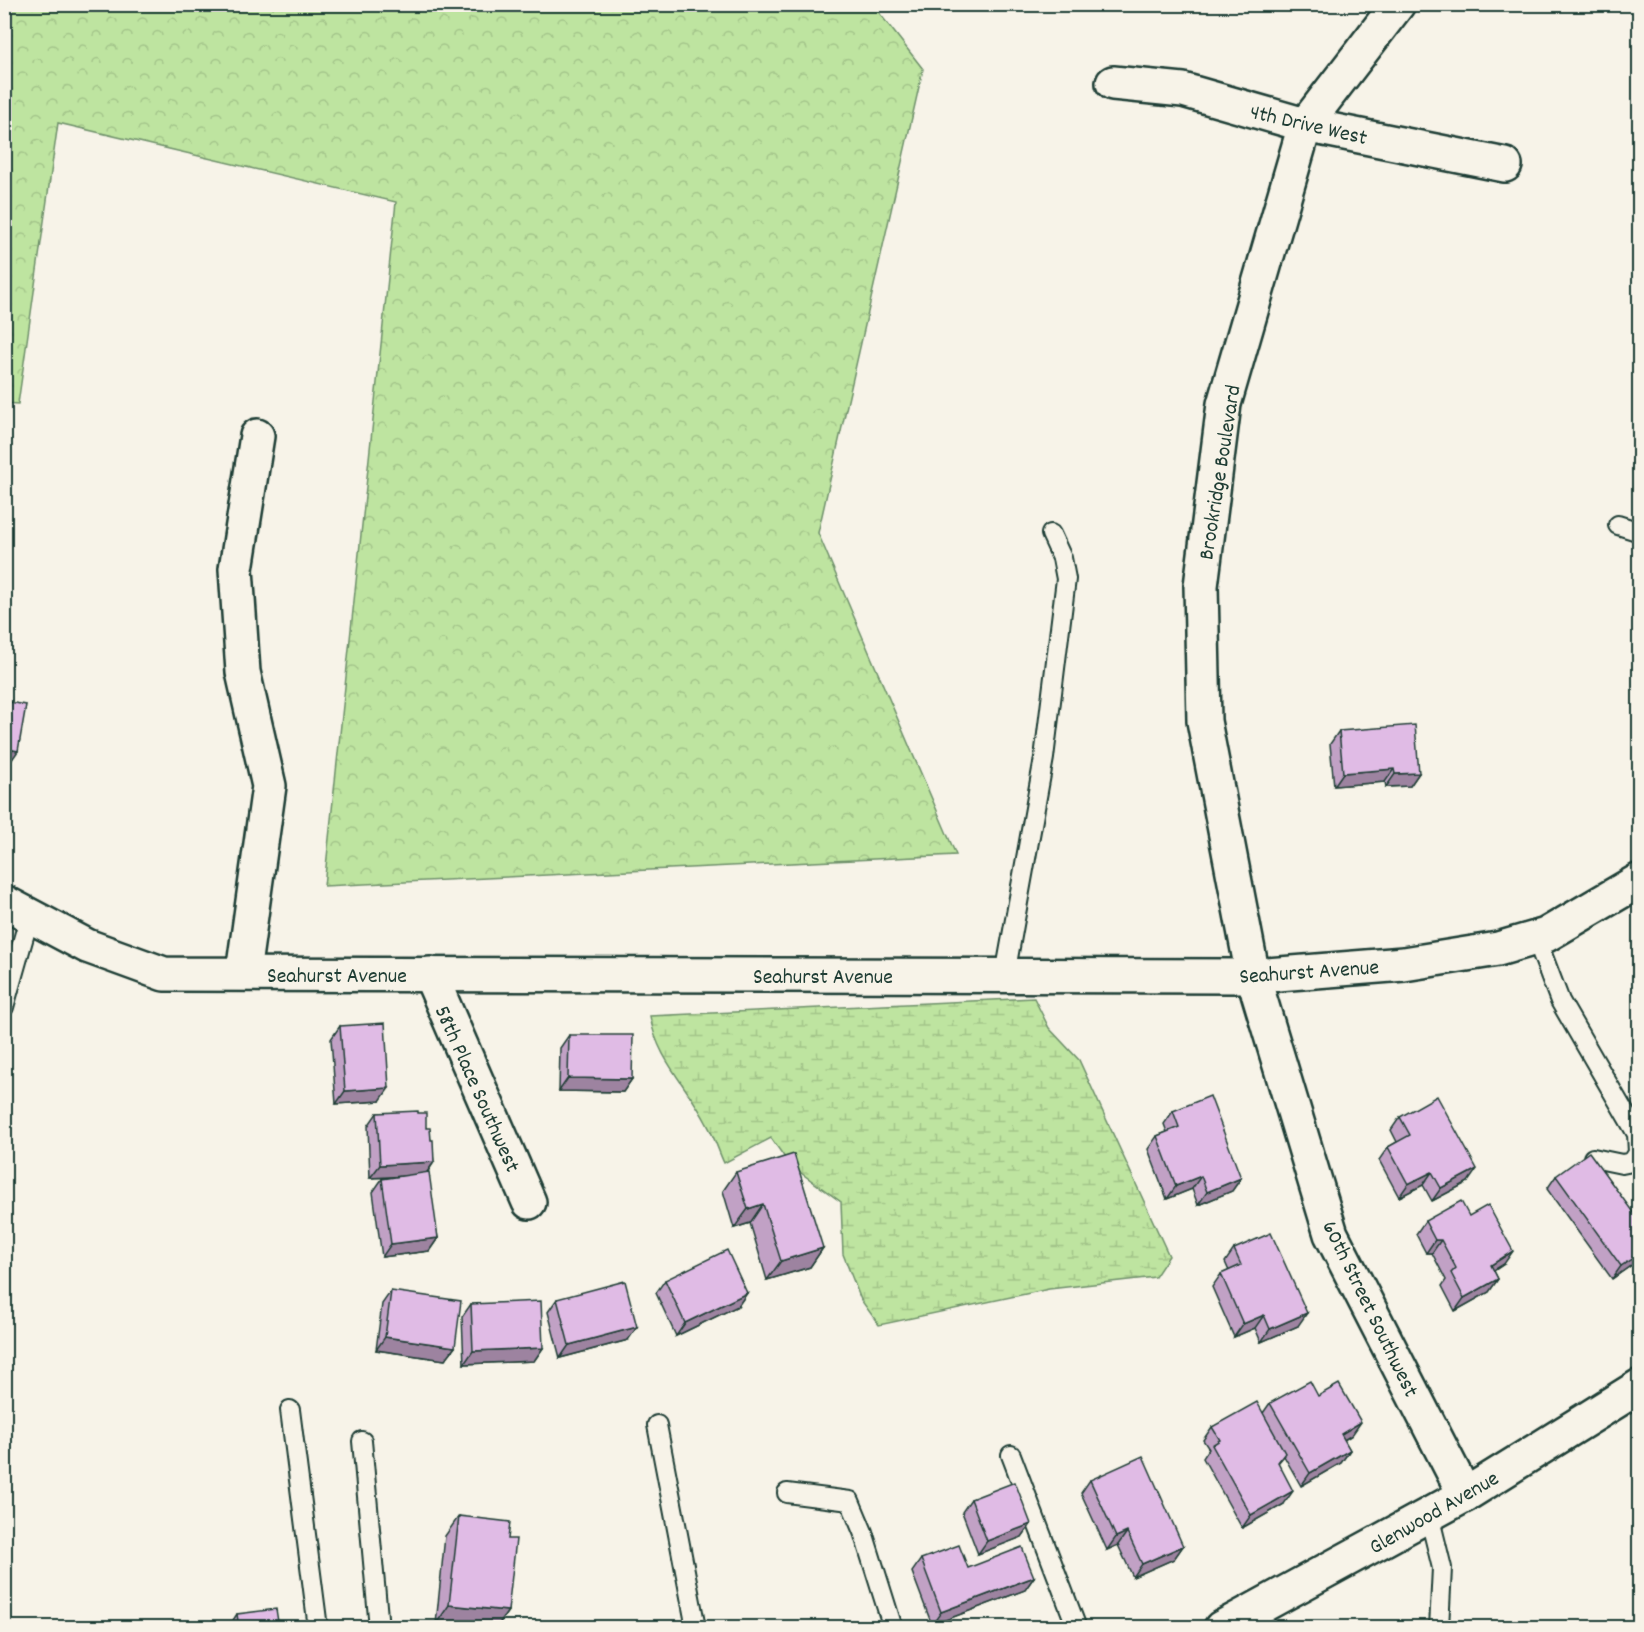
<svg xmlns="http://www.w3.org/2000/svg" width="1644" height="1632" viewBox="0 0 1644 1632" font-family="Dekko,sans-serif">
	<defs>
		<pattern id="forest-crowns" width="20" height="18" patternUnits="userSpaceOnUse" patternTransform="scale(1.5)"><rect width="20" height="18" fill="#bee4a0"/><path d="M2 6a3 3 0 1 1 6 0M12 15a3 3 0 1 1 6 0" fill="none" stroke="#a3c48a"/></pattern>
		<pattern id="wetland-marsh" width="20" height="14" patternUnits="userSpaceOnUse" patternTransform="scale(1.5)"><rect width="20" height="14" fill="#bee4a0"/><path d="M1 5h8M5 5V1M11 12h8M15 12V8" fill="none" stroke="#a3c48a"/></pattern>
	</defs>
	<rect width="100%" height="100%" fill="#f7f3e8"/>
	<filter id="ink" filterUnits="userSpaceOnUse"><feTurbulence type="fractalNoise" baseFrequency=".0167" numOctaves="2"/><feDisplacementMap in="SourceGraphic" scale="12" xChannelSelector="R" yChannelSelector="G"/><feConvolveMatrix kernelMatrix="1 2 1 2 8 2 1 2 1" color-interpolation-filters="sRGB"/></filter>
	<g filter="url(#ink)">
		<path fill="url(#forest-crowns)" stroke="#6e906a" stroke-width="1.5" d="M 5,4 L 873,5 L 923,69 L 818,533 L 956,855 L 324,886 L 396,202 L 58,123 L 18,404 L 5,403 Z"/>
		<path fill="url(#wetland-marsh)" stroke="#6e906a" stroke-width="1.5" d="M 1034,998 L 1049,1028 L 1079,1060 L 1169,1256 L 1155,1277 L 1049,1289 L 879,1325 L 861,1300 L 843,1254 L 841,1202 L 790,1165 L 771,1138 L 724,1163 C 718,1150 714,1136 707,1124 C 688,1086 657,1060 650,1016 Z"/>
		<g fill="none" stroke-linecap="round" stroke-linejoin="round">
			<defs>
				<g id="lane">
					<path d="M 1618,525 L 1640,532"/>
					<path d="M 1536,938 L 1560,1001 L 1637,1134 L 1638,1153 L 1632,1162 L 1622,1164 L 1593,1158"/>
					<path d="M 1005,975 L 1044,758 L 1066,579 L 1062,558 L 1051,534"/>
					<path d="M 4,1007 L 30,915"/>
					<path d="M 290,1410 L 318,1628"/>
					<path d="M 657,1425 L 696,1628"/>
					<path d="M 362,1441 L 379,1628"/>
					<path d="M 1011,1455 L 1077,1628"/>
					<path d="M 787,1493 L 850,1501 L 863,1532 L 893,1628"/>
					<path d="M 1429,1515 L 1442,1568 L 1439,1628"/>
				</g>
				<g id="street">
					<path d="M 1398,4 L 1305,125 L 1224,404 L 1201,586 L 1204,721 L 1253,976 L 1331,1234 L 1465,1495"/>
					<path d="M 1113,83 L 1183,90 L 1305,125 L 1505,165"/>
					<path d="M 4,902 L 87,946 L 164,974 L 1253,976 L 1404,964 L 1498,949 L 1546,935 L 1640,880"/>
					<path d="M 243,973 L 269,786 L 243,672 L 236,569 L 257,436"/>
					<path d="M 430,974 L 529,1202"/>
				</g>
				<path id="secondary" d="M 1221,1628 L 1465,1495 L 1640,1386"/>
			</defs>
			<use href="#lane" stroke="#1f3d34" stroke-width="22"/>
			<use href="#street" stroke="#1f3d34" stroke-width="38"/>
			<use href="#secondary" stroke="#1f3d34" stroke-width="38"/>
			<use href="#lane" stroke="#f7f3e8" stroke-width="18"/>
			<use href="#street" stroke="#f7f3e8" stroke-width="33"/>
			<use href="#secondary" stroke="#f7f3e8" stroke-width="33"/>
		</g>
		<g fill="#c1a1c5" stroke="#1f3d34" stroke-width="1.5">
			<path d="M 1339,731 L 1419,773 L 1410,786 L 1386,787 L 1385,782 L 1334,786 L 1330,744 Z"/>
			<path d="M 340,1026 L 380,1101 L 336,1104 L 331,1039 Z"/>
			<path d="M 569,1035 L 632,1079 L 623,1092 L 559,1091 L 560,1048 Z"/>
			<path d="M 1173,1111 L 1241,1178 L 1232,1191 L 1198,1205 L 1192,1189 L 1167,1199 L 1148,1149 L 1157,1136 L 1167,1132 L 1164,1124 Z"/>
			<path d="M 377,1113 L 418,1113 L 426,1128 L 431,1140 L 434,1162 L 427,1173 L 438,1238 L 429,1251 L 382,1257 L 373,1192 L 382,1179 L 399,1177 L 370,1178 L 368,1126 Z"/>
			<path d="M 1400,1117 L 1468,1182 L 1432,1201 L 1423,1185 L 1399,1197 L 1379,1160 L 1388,1147 L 1397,1142 L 1391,1130 Z"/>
			<path d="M 736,1172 L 823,1248 L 810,1267 L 767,1280 L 750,1223 L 734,1228 L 723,1191 Z"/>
			<path d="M 1556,1176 L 1640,1259 L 1612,1279 L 1547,1189 Z"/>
			<path d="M 1469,1216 L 1504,1264 L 1494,1271 L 1498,1279 L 1489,1292 L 1455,1311 L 1442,1286 L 1446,1280 L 1432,1253 L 1426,1253 L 1416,1234 L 1425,1221 Z"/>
			<path d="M 1234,1249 L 1298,1326 L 1261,1342 L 1255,1328 L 1234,1337 L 1212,1287 L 1221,1274 L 1229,1271 L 1225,1262 Z"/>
			<path d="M 665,1280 L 747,1293 L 738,1306 L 676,1336 L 656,1293 Z"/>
			<path d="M 391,1291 L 455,1347 L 445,1360 L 376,1350 L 382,1304 Z"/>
			<path d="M 557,1299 L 628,1340 L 560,1358 L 548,1312 Z"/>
			<path d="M 471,1304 L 543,1348 L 534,1361 L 464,1364 L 462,1317 Z"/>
			<path d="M 1318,1396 L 1352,1435 L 1344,1440 L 1350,1450 L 1341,1463 L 1301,1486 L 1284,1456 L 1278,1463 L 1284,1504 L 1242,1528 L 1203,1458 L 1209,1449 L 1203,1440 L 1212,1427 L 1263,1413 L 1270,1403 Z"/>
			<path d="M 1090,1480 L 1183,1546 L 1174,1559 L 1133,1577 L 1118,1545 L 1107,1550 L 1081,1493 Z"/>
			<path d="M 971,1499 L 1031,1524 L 1022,1537 L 978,1554 L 962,1512 Z"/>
			<path d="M 459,1516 L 508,1539 L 508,1611 L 496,1628 L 472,1628 L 436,1624 L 445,1536 Z"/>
			<path d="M 921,1559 L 968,1568 L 1034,1577 L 1025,1590 L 932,1625 L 912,1572 Z"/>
			<path d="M 237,1614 L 279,1628 L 228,1628 Z"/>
		</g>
		<g fill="#9d83a0" stroke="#1f3d34" stroke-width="1.5">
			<path d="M 4,748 L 18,751 L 9,764 L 4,763 Z"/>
			<path d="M 1394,769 L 1385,782 L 1334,786 L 1343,773 Z"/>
			<path d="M 1419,773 L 1410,786 L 1386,787 L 1395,774 Z"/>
			<path d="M 568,1078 L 632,1079 L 623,1092 L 559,1091 Z"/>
			<path d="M 389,1088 L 380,1101 L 336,1104 L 345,1091 Z"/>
			<path d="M 434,1162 L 425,1175 L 370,1178 L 380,1165 Z"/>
			<path d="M 1477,1169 L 1468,1182 L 1432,1201 L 1441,1188 Z"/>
			<path d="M 1432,1172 L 1423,1185 L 1399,1197 L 1408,1184 Z"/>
			<path d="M 1201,1176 L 1192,1189 L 1167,1199 L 1176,1186 Z"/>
			<path d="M 1241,1178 L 1232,1191 L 1198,1205 L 1207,1192 Z"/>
			<path d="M 763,1204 L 750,1223 L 734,1228 L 748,1209 Z"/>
			<path d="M 438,1238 L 429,1251 L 382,1257 L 391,1244 Z"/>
			<path d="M 1435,1240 L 1441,1240 L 1432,1253 L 1426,1253 Z"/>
			<path d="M 823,1248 L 810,1267 L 767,1280 L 781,1261 Z"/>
			<path d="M 1513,1251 L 1504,1264 L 1481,1278 L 1491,1265 Z"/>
			<path d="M 1640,1253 L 1640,1259 L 1612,1279 L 1621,1266 Z"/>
			<path d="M 1498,1279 L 1489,1292 L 1455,1311 L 1464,1298 Z"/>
			<path d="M 747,1293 L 738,1306 L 676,1336 L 685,1323 Z"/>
			<path d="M 1307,1313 L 1298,1326 L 1261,1342 L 1270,1329 Z"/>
			<path d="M 1264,1315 L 1255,1328 L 1234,1337 L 1243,1324 Z"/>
			<path d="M 637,1327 L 628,1340 L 560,1358 L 569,1345 Z"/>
			<path d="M 385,1337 L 455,1347 L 445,1360 L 376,1350 Z"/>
			<path d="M 543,1348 L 534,1361 L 464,1364 L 473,1351 Z"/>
			<path d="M 1361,1422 L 1352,1435 L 1332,1447 L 1341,1434 Z"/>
			<path d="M 1350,1450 L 1341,1463 L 1301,1486 L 1310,1473 Z"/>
			<path d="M 1293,1491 L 1284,1504 L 1242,1528 L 1251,1515 Z"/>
			<path d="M 1031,1524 L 1022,1537 L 978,1554 L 987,1541 Z"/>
			<path d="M 1127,1532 L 1118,1545 L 1107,1550 L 1116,1537 Z"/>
			<path d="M 1183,1546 L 1174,1559 L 1133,1577 L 1142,1564 Z"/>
			<path d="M 1034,1577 L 1025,1590 L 932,1625 L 941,1612 Z"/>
			<path d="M 449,1605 L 508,1611 L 496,1628 L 472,1628 L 436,1624 Z"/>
		</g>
		<g fill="#e0bbe5" stroke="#1f3d34" stroke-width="1.5">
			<path d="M 4,701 L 26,705 L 18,751 L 4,748 Z"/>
			<path d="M 1415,725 L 1419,773 L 1395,774 L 1394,769 L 1343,773 L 1339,731 Z"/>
			<path d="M 385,1023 L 389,1088 L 345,1091 L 340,1026 Z"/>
			<path d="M 569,1035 L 633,1035 L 632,1079 L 568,1078 Z"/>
			<path d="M 1210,1096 L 1241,1178 L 1207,1192 L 1201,1176 L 1176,1186 L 1157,1136 L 1179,1127 L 1173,1111 Z"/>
			<path d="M 1437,1096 L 1477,1169 L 1441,1188 L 1432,1172 L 1408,1184 L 1388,1147 L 1410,1135 L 1400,1117 Z"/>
			<path d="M 418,1111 L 418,1113 L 426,1113 L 426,1128 L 430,1128 L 431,1140 L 433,1140 L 434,1162 L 380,1165 L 377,1113 Z"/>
			<path d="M 1589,1152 L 1640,1222 L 1640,1253 L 1621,1266 L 1556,1176 Z"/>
			<path d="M 794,1154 L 823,1248 L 781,1261 L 763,1204 L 748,1209 L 736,1172 Z"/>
			<path d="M 429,1172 L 438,1238 L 391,1244 L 382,1179 Z"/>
			<path d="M 1461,1201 L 1469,1216 L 1488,1205 L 1513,1251 L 1491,1265 L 1498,1279 L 1464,1298 L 1451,1273 L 1456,1268 L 1441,1240 L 1435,1240 L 1425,1221 Z"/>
			<path d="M 1271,1233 L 1307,1313 L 1270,1329 L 1264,1315 L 1243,1324 L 1221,1274 L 1241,1265 L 1234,1249 Z"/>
			<path d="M 727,1250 L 747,1293 L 685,1323 L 665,1280 Z"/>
			<path d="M 625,1281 L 637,1327 L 569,1345 L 557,1299 Z"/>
			<path d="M 391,1291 L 461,1301 L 455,1347 L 385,1337 Z"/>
			<path d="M 541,1301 L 543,1348 L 473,1351 L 471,1304 Z"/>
			<path d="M 1310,1381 L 1318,1396 L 1339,1384 L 1361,1422 L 1341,1434 L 1350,1450 L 1310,1473 L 1270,1403 Z"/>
			<path d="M 1257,1402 L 1285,1453 L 1278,1462 L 1293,1491 L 1251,1515 L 1212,1445 L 1220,1440 L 1212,1427 Z"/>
			<path d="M 1143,1456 L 1183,1546 L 1142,1564 L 1127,1532 L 1116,1537 L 1090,1480 Z"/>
			<path d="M 1015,1482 L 1031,1524 L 987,1541 L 971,1499 Z"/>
			<path d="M 459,1516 L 510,1522 L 508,1539 L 516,1539 L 508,1611 L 449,1605 Z"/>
			<path d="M 959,1545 L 968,1568 L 1022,1547 L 1034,1577 L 941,1612 L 921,1559 Z"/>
			<path d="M 276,1609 L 279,1628 L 239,1628 L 237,1614 Z"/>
		</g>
	</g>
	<g text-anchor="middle" stroke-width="4.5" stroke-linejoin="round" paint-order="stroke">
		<g font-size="22" fill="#1f3d34" stroke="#f7f3e8">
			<text transform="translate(1309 123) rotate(13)" y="8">4th Drive West</text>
			<text transform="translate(1218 472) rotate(-81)" y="8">Brookridge Boulevard</text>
			<text transform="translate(1309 970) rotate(-4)" y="8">Seahurst Avenue</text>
			<text x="337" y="982">Seahurst Avenue</text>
			<text x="823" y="983">Seahurst Avenue</text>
			<text transform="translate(479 1088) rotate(66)" y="8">58th Place Southwest</text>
			<text transform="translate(1372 1308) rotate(64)" y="8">60th Street Southwest</text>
			<text transform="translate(1433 1511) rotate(-30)" y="8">Glenwood Avenue</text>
		</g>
	</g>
	<rect width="1644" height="1632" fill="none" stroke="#f7f3e8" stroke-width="24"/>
	<rect x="12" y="12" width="1620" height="1608" fill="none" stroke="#1f3d34" stroke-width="2" filter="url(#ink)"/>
</svg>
